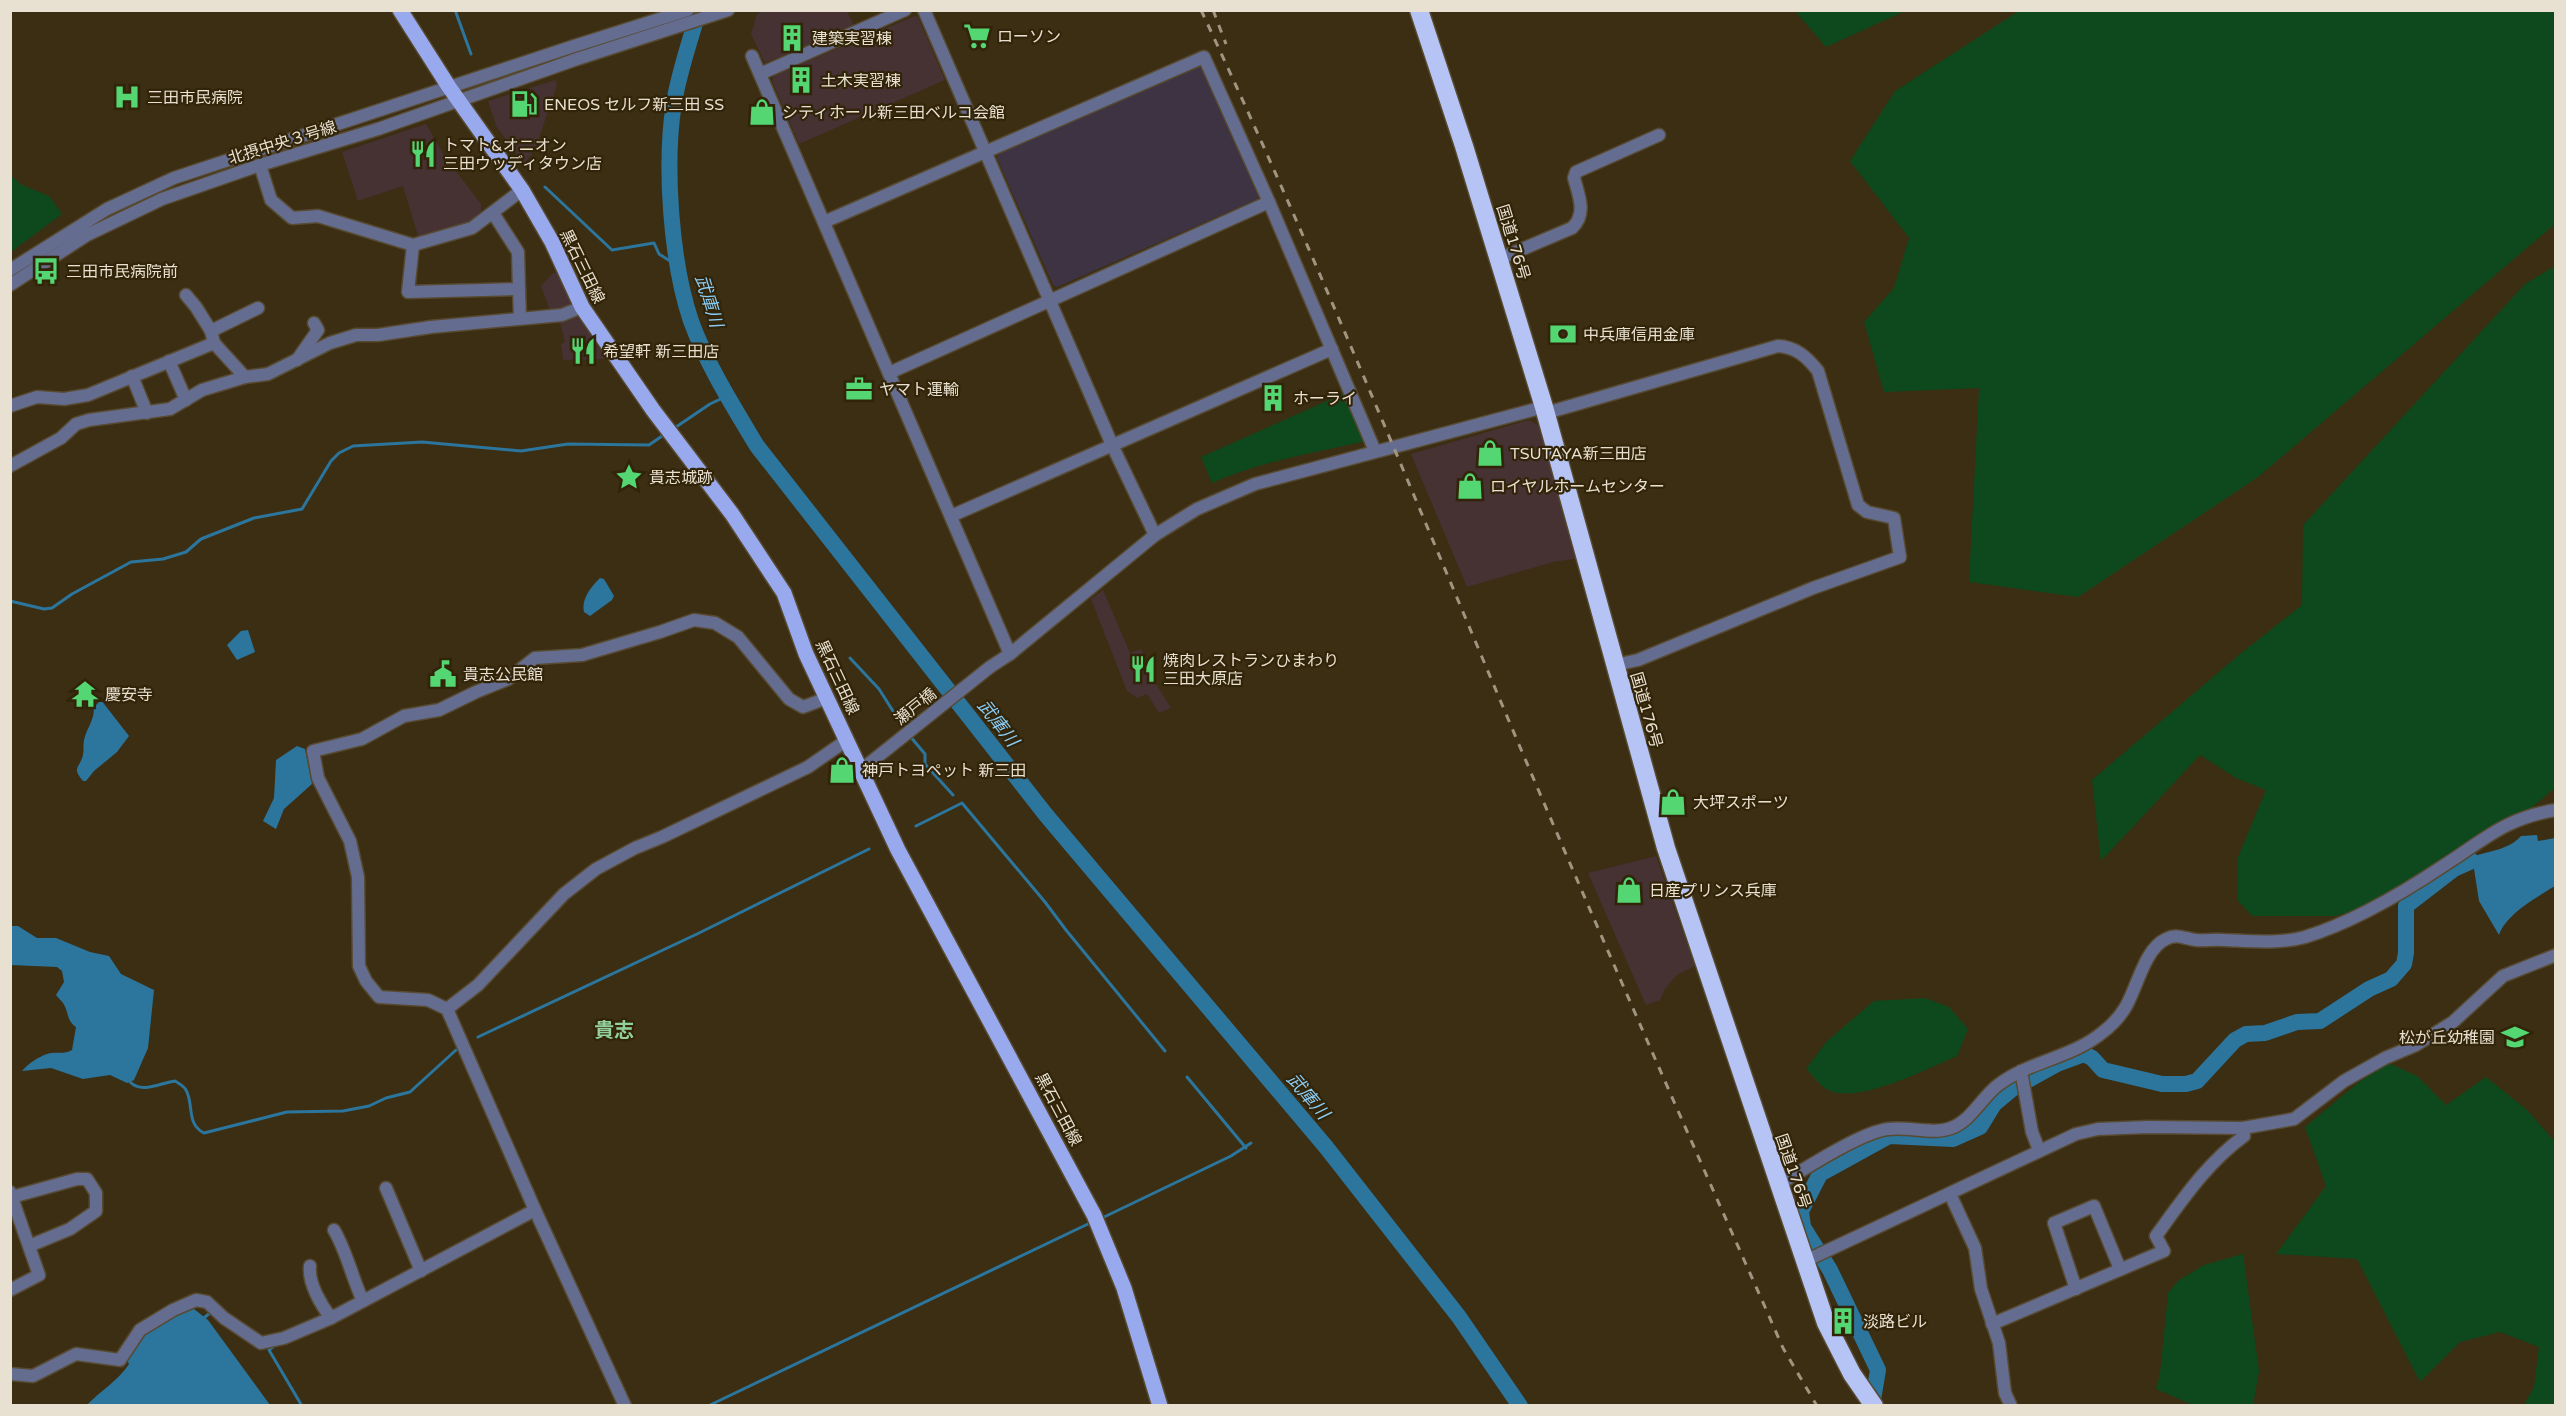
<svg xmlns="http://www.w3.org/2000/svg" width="2566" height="1416" viewBox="0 0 2566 1416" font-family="'Varela Round','Noto Sans JP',sans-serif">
	<rect width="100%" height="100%" fill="#3b2e13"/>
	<g fill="#463133">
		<path d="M 766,10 L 847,11 L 854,26 L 765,63 L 751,34 L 757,14 Z"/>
		<path d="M 915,16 L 918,17 L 945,80 L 799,144 L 772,81 L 774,75 Z"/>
		<path d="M 555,80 L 557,85 L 535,150 L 524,164 L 496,126 L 488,101 Z"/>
		<path d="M 426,124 L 445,157 L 481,204 L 481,215 L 470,224 L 419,239 L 403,186 L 358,201 L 342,152 Z"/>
		<path d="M 559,271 L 572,304 L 562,309 L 550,310 L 541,286 L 552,274 Z"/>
		<path d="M 580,317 L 593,339 L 606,359 L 563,360 L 561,344 L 565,342 L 559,318 Z"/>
		<path d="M 1529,420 L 1541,427 L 1580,558 L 1553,562 L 1467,587 L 1411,454 Z"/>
		<path d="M 1103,590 L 1130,653 L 1141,649 L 1158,687 L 1171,708 L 1159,713 L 1147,694 L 1137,698 L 1127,691 L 1091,599 Z"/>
		<path d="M 1656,856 L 1695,966 L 1677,975 L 1665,989 L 1660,1000 L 1646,1005 L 1588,873 Z"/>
	</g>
	<path fill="#3d3343" d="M 1199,65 L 1203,67 L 1259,195 L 1258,199 L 1057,287 L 1053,285 L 997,158 L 999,153 Z"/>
	<g fill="#0d491d">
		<path d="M 1795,11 L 1905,11 L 1826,47 Z"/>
		<path d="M 2019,11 L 2555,11 L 2555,224 L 2258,477 L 2078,597 L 1969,582 L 1979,388 L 1884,392 L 1864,322 L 1894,288 L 1909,238 L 1850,161 L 1895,91 Z"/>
		<path d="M 11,176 L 22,185 L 49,196 L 62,214 L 11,252 Z"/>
		<path d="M 2555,266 L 2555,788 L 2506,829 L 2413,897 L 2335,916 L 2252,916 L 2238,901 L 2238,857 L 2266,790 L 2236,778 L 2200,755 L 2101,861 L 2092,780 L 2240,654 L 2302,605 L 2303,525 L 2525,284 Z"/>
		<path d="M 1345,393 L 1366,441 C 1314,453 1261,461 1212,483 L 1201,457 Z"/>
		<path d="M 1925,998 L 1949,1007 L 1968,1029 L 1957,1056 C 1927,1069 1861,1103 1830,1091 C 1821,1087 1812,1075 1806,1069 L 1827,1041 L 1874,1001 Z"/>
		<path d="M 2388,1063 L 2417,1076 L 2446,1105 L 2486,1077 L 2527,1110 L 2555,1142 L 2555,1405 L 2524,1405 L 2534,1387 L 2539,1347 L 2500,1332 L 2460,1342 L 2420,1382 L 2357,1259 L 2276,1254 L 2326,1186 L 2305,1127 L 2359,1082 Z"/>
		<path d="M 2243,1254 L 2259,1371 L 2253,1405 L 2193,1405 L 2156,1389 L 2160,1374 L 2168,1293 L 2179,1280 L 2204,1265 Z"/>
	</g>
	<g fill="#2c759d">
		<path d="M 600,578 L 604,579 L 614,596 L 612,600 L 590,616 L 584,612 C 581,599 591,587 600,578 Z"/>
		<path d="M 248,630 L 255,652 L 237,660 L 227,645 L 241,631 Z"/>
		<path d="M 101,700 L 129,736 L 117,752 L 94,771 L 86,781 L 83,781 C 71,767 80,768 83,755 C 84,750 83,745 84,740 C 87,727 94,722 94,707 Z"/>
		<path d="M 297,746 L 305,749 L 312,784 L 284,809 L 276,829 L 263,821 L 274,798 L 276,760 Z"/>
		<path d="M 2537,835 L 2538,841 L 2555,838 L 2555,886 C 2537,897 2506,914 2499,935 L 2479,901 L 2474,869 L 2464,861 C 2482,850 2506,853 2521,836 Z"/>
		<path d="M 10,926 L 18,926 L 37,938 L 56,938 L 90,952 L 109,956 L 121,974 L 154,990 L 148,1048 L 134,1080 L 127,1083 L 110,1075 L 83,1079 L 51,1068 L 22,1071 C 28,1064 38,1057 47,1054 C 56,1051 64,1055 72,1050 L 76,1027 C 66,1020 69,1012 63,1003 C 61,1000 58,998 56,995 L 64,982 L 62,971 L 57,967 L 11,965 Z"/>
		<path d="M 187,1309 L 194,1309 L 208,1320 L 270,1405 L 86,1406 C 101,1390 118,1381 129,1364 L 125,1357 L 141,1333 Z"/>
	</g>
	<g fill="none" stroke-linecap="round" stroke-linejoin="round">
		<g stroke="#2c759d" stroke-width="3">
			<path d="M 455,10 L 471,54"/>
			<path d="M 545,187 L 612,250 L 654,243 L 659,254 L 678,266"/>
			<path d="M 673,429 L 710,404 L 727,396"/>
			<path d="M 10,601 L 44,609 L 52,608 L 72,594 L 131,562 L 163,559 L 186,552 L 201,539 L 254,518 L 302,509 L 331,461 L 339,453 L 353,446 L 422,442 L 521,451 L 568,444 L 649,445 L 665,434"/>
			<path d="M 850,658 L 879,689 L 905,730"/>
			<path d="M 909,735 L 925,754 L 925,764 L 953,795"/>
			<path d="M 916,826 L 962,803 L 1045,902 L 1066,930 L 1165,1051"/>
			<path d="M 478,1037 L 697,934 L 869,849"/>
			<path d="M 1187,1077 L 1246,1148"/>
			<path d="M 130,1082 C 142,1094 160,1083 175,1081 C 178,1083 184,1086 186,1090 C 194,1104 186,1124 204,1133 L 287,1112 L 343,1111 L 369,1106 L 386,1098 L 410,1092 L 456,1050"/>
			<path d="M 1104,1217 L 1231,1156 L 1251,1143"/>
			<path d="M 205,1317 L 210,1313"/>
			<path d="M 275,1345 L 269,1350 L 302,1406"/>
			<path d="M 708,1406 L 1090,1223"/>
		</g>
		<g stroke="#2c759d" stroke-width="16">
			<path d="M 699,10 C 690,41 679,72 674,103 C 664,165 671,262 691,321 C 707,365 733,406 757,446 L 1046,815 L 1326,1147 L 1459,1317 L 1520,1406"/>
			<path d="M 1872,1406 L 1878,1370 L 1830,1270 L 1803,1227 L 1801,1211 L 1820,1174 L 1889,1136 L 1953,1139 L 1980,1127 L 1994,1104 L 2012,1089 L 2057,1064 L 2084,1054 L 2092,1058 L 2103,1070 L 2162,1084 L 2186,1084 L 2197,1081 L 2235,1040 L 2246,1034 L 2265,1033 L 2297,1022 L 2320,1021 L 2369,989 L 2391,979 L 2404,964 L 2406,953 L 2406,906 L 2454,869 L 2472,861"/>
		</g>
		<defs>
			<g id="minor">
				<path d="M 924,10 L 1113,447 L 1155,535"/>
				<path d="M 752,56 L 1010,654"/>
				<path d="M 760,74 L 905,10"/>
				<path d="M 260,165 L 271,200 L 292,218 L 318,216 L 413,245 L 472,228 L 522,190"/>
				<path d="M 824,222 L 1204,57 L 1269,202 L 1375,451"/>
				<path d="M 413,245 L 408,292 L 519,289 L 518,252 L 493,213"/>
				<path d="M 1499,259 L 1572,228 C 1587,214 1579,196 1574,178 L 1576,172 L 1659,135"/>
				<path d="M 10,270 L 107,209 L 174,178 L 574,46 L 688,10"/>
				<path d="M 10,285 L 87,235 L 162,199 L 260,165 L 378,129 L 577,59 L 728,10"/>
				<path d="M 519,289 L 520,318"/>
				<path d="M 186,295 L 196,307 L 211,331"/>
				<path d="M 214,343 L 211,331 L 258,308"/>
				<path d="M 297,360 L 318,330 L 314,323"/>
				<path d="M 169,361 L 186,400"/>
				<path d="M 889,373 L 1269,202"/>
				<path d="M 132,376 L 147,413"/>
				<path d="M 10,406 L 37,397 L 64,399 L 88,395 L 214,343 L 245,377"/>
				<path d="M 1546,413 L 1778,346 C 1796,347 1807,357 1818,371 L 1858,505 L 1867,512 L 1894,518 L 1900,557 L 1813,588 L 1638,660 L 1615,665"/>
				<path d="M 10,466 L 61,438 L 76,424 L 89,420 L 170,409 L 202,390 L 245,377 L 268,374 L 330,343 L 356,335 L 378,335 L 431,327 L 562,315 L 582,307"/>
				<path d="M 951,516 L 1332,349"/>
				<path d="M 861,770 L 990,667 L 1010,654 L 1155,535 L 1197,509 L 1255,484 L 1544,407"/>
				<path d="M 447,1009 L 478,985 L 564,894 L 596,869 L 635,848 L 662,837 L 808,767 L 847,740"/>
				<path d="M 2021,1071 L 2032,1132 L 2039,1150"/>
				<path d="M 1778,1185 C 1803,1170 1861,1132 1888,1129 C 1908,1126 1932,1135 1951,1128 C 1971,1121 1982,1097 1998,1085 C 2029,1061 2072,1058 2103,1032 C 2111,1026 2120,1016 2125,1008 C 2137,989 2144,949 2166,939 C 2178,933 2185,939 2196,940 C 2205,941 2215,939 2224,940 C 2250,941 2280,944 2305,937 C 2354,922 2401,894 2443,866 C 2484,840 2505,818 2556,810"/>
				<path d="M 386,1188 L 421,1271"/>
				<path d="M 10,1192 L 39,1275 L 10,1290"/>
				<path d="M 1950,1194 L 1975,1248 L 1981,1289 L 1999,1343 L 2005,1393 L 2011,1406"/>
				<path d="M 12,1197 L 77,1179 L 87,1179 L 96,1193 L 96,1211 L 70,1229 L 29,1246"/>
				<path d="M 334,1230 C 347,1252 352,1278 363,1301"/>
				<path d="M 1805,1261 L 2076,1134 L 2098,1129 L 2148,1127 L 2243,1128 L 2294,1119 L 2344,1081 L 2385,1058 L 2416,1045 L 2453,1022 L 2503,976 L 2556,955"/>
				<path d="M 310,1266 C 308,1283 321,1305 331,1318"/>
				<path d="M 2076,1289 L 2054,1223 L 2094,1206 L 2120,1269"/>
				<path d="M 1992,1324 L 2164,1251 L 2156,1236 C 2183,1199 2207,1163 2244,1136 L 2243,1128"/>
				<path d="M 10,1374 L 33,1376 L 76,1354 L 120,1360 L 140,1330 L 173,1310 L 196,1300 L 207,1302 L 224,1318 L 261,1343 L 284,1338 L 331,1318 L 535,1210"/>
				<path d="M 625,1406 L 535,1210 L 447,1009 L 428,1000 L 379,997 L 366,981 L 359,966 L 358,877 L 350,841 L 318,778 L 313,751 L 362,739 L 404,716 L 439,710 L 476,692 L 508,679 L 535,658 L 582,655 L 660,632 L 694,620 L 715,623 L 738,637 L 789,699 L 803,707 L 827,698"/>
			</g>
			<path id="major" d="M 400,10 L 449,87 L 522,190 L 552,242 L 582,307 L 653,410 L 732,514 L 784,593 L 806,654 L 898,850 L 1094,1215 L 1124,1288 L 1160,1406"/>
			<path id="highway" d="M 1419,10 L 1464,146 L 1544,407 L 1666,848 L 1826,1323 L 1852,1374 L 1874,1406"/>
		</defs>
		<use href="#minor" stroke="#574a31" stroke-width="15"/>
		<use href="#major" stroke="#574a31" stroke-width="18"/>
		<use href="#highway" stroke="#574a31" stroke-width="21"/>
		<use href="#minor" stroke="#646d8f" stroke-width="12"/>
		<use href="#major" stroke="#98aaed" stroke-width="15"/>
		<use href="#highway" stroke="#b6c4f5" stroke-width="18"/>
		<g stroke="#9f9580" stroke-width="3" stroke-dasharray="8 8" stroke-linecap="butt">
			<path d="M 1201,10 C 1316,255 1417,505 1523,754 C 1602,939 1683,1123 1765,1307 L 1783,1348 L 1817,1406"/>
			<path d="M 1213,10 L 1226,44"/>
		</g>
	</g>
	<defs>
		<symbol id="supermarket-bare" viewBox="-9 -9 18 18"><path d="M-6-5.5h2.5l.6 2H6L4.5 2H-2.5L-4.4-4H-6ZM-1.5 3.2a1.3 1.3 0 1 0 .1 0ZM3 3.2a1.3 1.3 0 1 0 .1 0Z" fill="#54d672" stroke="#312409" stroke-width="2.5" paint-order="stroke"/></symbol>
		<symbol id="building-bare" viewBox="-9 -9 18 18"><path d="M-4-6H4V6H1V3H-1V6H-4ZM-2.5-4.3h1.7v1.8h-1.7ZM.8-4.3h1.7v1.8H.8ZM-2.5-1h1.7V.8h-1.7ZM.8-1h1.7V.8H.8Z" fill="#54d672" stroke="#312409" stroke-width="2.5" paint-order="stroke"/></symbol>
		<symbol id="hospital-bare" viewBox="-9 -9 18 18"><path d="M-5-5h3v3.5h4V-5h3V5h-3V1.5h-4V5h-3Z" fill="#54d672" stroke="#312409" stroke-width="2.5" paint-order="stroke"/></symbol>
		<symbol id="fuel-bare" viewBox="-9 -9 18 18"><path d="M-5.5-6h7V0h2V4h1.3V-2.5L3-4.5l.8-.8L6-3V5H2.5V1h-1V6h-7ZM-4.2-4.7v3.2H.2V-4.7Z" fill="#54d672" stroke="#312409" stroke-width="2.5" paint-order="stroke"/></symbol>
		<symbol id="shop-bare" viewBox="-9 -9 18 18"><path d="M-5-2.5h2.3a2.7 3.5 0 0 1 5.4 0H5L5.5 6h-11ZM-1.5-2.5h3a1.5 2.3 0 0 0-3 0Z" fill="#54d672" stroke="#312409" stroke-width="2.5" paint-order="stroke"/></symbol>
		<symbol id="restaurant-bare" viewBox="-9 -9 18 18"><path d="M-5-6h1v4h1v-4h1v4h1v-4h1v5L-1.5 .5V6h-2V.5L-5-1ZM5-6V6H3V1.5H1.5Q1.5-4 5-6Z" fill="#54d672" stroke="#312409" stroke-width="2.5" paint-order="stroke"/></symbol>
		<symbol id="bus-bare" viewBox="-9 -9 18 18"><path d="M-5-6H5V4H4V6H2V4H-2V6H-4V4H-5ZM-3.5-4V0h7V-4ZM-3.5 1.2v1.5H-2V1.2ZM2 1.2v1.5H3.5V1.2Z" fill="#54d672" stroke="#312409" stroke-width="2.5" paint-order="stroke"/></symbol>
		<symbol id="bank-bare" viewBox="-9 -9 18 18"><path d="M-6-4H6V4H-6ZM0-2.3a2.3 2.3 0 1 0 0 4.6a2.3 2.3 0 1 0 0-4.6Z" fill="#54d672" stroke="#312409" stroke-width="2.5" paint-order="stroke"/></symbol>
		<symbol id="office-bare" viewBox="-9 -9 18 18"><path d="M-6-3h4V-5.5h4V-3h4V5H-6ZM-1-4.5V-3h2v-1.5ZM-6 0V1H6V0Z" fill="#54d672" stroke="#312409" stroke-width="2.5" paint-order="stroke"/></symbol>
		<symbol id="sight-bare" viewBox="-9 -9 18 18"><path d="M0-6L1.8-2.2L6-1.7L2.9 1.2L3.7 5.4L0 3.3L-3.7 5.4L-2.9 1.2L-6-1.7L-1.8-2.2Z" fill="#54d672" stroke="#312409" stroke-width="2.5" paint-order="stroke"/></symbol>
		<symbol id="civic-bare" viewBox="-9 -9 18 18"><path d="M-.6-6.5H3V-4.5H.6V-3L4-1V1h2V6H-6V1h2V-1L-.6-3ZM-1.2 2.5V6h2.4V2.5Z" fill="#54d672" stroke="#312409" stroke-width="2.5" paint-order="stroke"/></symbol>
		<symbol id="temple-bare" viewBox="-9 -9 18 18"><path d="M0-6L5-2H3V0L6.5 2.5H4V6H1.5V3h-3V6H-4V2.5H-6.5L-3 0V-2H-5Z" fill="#54d672" stroke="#312409" stroke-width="2.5" paint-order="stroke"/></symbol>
		<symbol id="school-bare" viewBox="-9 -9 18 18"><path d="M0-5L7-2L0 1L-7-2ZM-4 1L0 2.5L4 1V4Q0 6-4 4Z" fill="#54d672" stroke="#312409" stroke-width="2.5" paint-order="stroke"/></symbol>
	</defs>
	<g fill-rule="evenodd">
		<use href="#supermarket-bare" x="958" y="17" width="38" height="38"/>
		<use href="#building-bare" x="773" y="19" width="38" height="38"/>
		<use href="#building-bare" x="782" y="61" width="38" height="38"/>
		<use href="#hospital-bare" x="108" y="78" width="38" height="38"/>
		<use href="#fuel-bare" x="505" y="85" width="38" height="38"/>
		<use href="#shop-bare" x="743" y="93" width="38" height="38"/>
		<use href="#restaurant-bare" x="404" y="135" width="38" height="38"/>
		<use href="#bus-bare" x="27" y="252" width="38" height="38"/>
		<use href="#bank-bare" x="1544" y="315" width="38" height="38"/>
		<use href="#restaurant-bare" x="564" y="332" width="38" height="38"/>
		<use href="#office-bare" x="840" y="370" width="38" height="38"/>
		<use href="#building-bare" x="1254" y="379" width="38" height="38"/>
		<use href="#shop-bare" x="1471" y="434" width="38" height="38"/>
		<use href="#sight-bare" x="610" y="458" width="38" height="38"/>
		<use href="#shop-bare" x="1451" y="467" width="38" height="38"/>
		<use href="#restaurant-bare" x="1124" y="650" width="38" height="38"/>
		<use href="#civic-bare" x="424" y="655" width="38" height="38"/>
		<use href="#temple-bare" x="66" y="675" width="38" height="38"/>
		<use href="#shop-bare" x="823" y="751" width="38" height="38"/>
		<use href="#shop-bare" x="1654" y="783" width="38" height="38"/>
		<use href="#shop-bare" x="1610" y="871" width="38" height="38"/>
		<use href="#school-bare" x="2496" y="1018" width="38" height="38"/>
		<use href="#building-bare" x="1824" y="1302" width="38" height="38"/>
	</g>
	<g text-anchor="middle" stroke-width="4.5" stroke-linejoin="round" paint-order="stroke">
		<g font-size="16" fill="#e8e0d0" stroke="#312409" text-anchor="start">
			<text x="997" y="42">ローソン</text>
			<text x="812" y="44">建築実習棟</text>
			<text x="821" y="86">土木実習棟</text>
			<text x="147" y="103">三田市民病院</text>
			<text x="544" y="110">ENEOS セルフ新三田 SS</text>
			<text x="782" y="118">シティホール新三田ベルコ会館</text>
			<text x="443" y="151">トマト&amp;オニオン<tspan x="443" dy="18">三田ウッディタウン店</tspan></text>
			<text x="66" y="277">三田市民病院前</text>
			<text x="1583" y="340">中兵庫信用金庫</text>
			<text x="603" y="357">希望軒 新三田店</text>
			<text x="879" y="395">ヤマト運輸</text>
			<text x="1293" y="404">ホーライ</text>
			<text x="1510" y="459">TSUTAYA新三田店</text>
			<text x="649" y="483">貴志城跡</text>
			<text x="1490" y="492">ロイヤルホームセンター</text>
			<text x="1163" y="666">焼肉レストランひまわり<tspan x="1163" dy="18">三田大原店</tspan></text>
			<text x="463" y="680">貴志公民館</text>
			<text x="105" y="700">慶安寺</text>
			<text x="862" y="776">神戸トヨペット 新三田</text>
			<text x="1693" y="808">大坪スポーツ</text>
			<text x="1649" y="896">日産プリンス兵庫</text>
			<text x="2495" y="1043" text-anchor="end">松が丘幼稚園</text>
			<text x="1863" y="1327">淡路ビル</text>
		</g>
		<g font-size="16" fill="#e8e0d0" stroke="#312409">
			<text transform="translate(282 142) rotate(-17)" y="6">北摂中央３号線</text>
			<text transform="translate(1514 242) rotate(73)" y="6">国道176号</text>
			<text transform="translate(583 266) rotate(64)" y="6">黒石三田線</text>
			<text transform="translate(838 677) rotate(65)" y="6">黒石三田線</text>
			<text transform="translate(915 706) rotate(-39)" y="6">瀬戸橋</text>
			<text transform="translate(1647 710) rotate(74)" y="6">国道176号</text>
			<text transform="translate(1059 1109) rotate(62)" y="6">黒石三田線</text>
			<text transform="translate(1794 1171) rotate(71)" y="6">国道176号</text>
		</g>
		<g font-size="18" font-style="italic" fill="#89cbf4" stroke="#312409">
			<text transform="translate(709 301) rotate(73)" y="6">武庫川</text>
			<text transform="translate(998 723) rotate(52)" y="6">武庫川</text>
			<text transform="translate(1308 1096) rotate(50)" y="6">武庫川</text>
		</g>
		<g font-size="20" font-weight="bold" fill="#92d19b" stroke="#312409">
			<text x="614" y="1037">貴志</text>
		</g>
	</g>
	<rect width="2566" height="1416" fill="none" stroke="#e8e0d0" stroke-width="24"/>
</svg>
